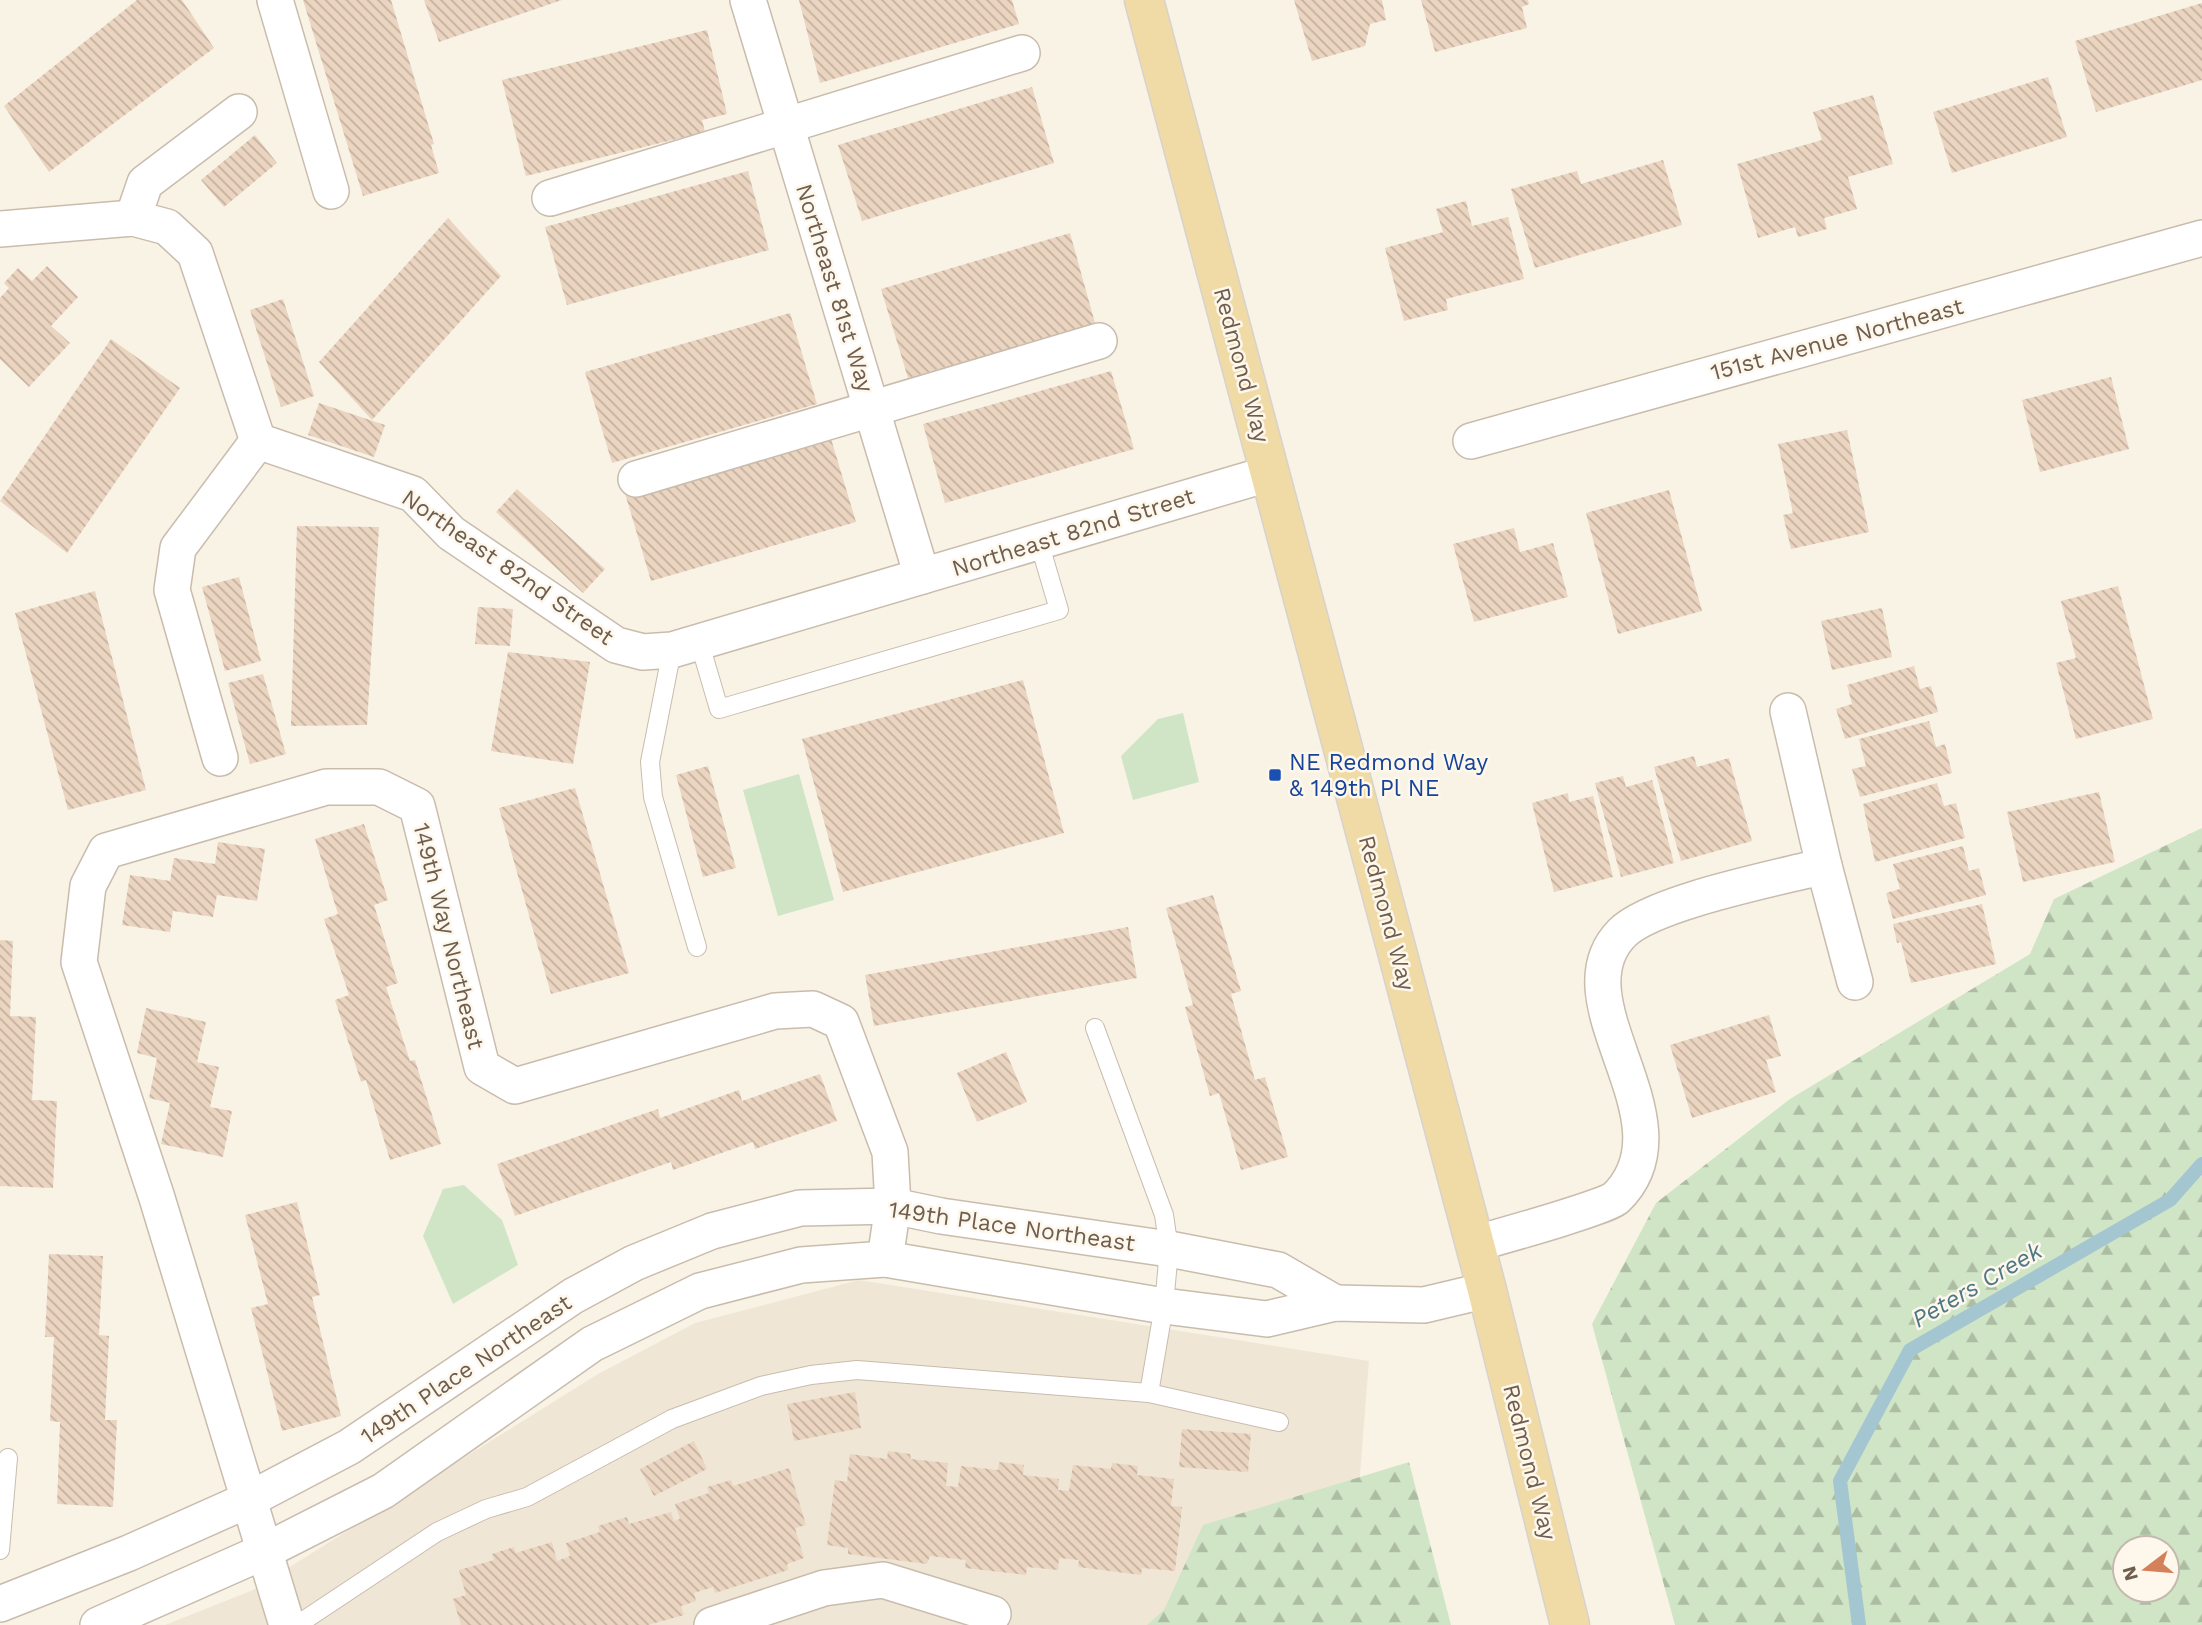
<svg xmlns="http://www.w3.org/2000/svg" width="2202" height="1625" viewBox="0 0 2202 1625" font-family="'Work Sans',sans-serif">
	<defs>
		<pattern id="forest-firs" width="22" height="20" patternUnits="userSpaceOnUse" patternTransform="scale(1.75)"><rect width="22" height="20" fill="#d0e5c6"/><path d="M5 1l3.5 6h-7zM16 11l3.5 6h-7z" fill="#adbda3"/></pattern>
		<pattern id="building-back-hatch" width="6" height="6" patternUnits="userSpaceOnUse" patternTransform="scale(1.75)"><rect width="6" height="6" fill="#ebd5c1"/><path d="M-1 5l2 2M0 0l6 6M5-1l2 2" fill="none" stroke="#c3b09f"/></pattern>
	</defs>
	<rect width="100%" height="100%" fill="#f9f3e6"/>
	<path fill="#f0e6d5" d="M 859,1280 L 1369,1361 L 1348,1625 L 165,1625 L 253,1590 L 598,1374 L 695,1323 Z"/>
	<g fill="url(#forest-firs)" fill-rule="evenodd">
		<path d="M 2202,828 L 2202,1625 L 1675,1625 L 1592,1324 L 1656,1203 L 1790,1099 L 2030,954 L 2054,899 ZM 2167,1548 L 2167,1590 L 2125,1590 L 2125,1548 Z"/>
		<path d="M 1409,1462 L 1451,1625 L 1147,1625 L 1164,1610 L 1203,1525 Z"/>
	</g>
	<g fill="#d0e5c6">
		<path d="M 1183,713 L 1199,782 L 1133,800 L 1121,756 L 1158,719 Z"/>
		<path d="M 799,774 L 834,900 L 778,916 L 743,790 Z"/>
		<path d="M 464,1185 L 502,1220 L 518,1265 L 453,1304 L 423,1236 L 443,1189 Z"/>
	</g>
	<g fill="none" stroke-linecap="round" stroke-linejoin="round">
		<path stroke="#a4c6d1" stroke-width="14" d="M 1859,1625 L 1840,1481 L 1910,1350 L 2170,1200 L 2202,1164"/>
	</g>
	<g fill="url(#building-back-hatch)">
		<path d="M 137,0 L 182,0 L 214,48 L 49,172 L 4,106 Z"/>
		<path d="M 303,0 L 391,0 L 434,144 L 431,145 L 439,173 L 363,196 Z"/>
		<path d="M 424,0 L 562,0 L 439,42 Z"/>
		<path d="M 799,0 L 1012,0 L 1019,24 L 820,83 Z"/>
		<path d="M 1294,0 L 1382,0 L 1386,20 L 1370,24 L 1365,46 L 1312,61 Z"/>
		<path d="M 1421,0 L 1528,0 L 1529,4 L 1522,7 L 1527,28 L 1435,52 Z"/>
		<path d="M 2202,3 L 2202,80 L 2096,112 L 2075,41 Z"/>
		<path d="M 707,30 L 727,114 L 702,120 L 705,132 L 526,176 L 502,80 Z"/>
		<path d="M 2048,77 L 2067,137 L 1952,173 L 1933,112 Z"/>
		<path d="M 1032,87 L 1054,163 L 862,221 L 838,145 Z"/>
		<path d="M 1873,95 L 1893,164 L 1848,177 L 1857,209 L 1824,218 L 1827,229 L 1798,237 L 1795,227 L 1758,238 L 1737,164 L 1822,140 L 1813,112 Z"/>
		<path d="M 255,135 L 277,163 L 224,207 L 201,180 Z"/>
		<path d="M 1663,160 L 1682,225 L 1535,268 L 1511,189 L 1577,171 L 1581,184 Z"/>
		<path d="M 748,171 L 769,250 L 567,305 L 545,227 Z"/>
		<path d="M 1466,201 L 1472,226 L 1508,217 L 1524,279 L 1446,299 L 1448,310 L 1404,321 L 1385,248 L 1443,232 L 1436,209 Z"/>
		<path d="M 448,218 L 501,276 L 372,420 L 319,362 Z"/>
		<path d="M 1070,233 L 1095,323 L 908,378 L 881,289 Z"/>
		<path d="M 47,266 L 78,297 L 51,326 L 70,343 L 29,387 L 0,359 L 0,298 L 9,288 L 4,283 L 18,268 L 32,281 Z"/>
		<path d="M 283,299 L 314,396 L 281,407 L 250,310 Z"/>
		<path d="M 790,313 L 817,404 L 612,463 L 585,372 Z"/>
		<path d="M 111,339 L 180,388 L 67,553 L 0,501 Z"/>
		<path d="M 1111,371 L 1134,449 L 945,503 L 923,424 Z"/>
		<path d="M 2111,377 L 2129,449 L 2040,472 L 2022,400 Z"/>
		<path d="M 319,403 L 385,425 L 374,457 L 308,435 Z"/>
		<path d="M 1847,430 L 1869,532 L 1791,549 L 1783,515 L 1793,513 L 1778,444 Z"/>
		<path d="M 829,432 L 856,522 L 651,581 L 624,490 Z"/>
		<path d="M 517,489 L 605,569 L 583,593 L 496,512 Z"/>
		<path d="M 1669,490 L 1702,611 L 1618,634 L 1586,513 Z"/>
		<path d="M 297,526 L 379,527 L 367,725 L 291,726 Z"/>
		<path d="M 1514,528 L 1520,552 L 1553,543 L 1568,597 L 1474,622 L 1453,544 Z"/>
		<path d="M 239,577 L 261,661 L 225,671 L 202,587 Z"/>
		<path d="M 2118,586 L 2153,719 L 2076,739 L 2056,663 L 2076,658 L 2061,601 Z"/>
		<path d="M 95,591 L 146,790 L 68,810 L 15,613 Z"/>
		<path d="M 478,607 L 513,609 L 510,646 L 475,644 Z"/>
		<path d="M 1882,608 L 1892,657 L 1832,670 L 1821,621 Z"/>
		<path d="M 508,652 L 590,662 L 573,764 L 491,751 Z"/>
		<path d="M 1914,666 L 1920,689 L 1931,686 L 1938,712 L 1845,739 L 1836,709 L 1852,704 L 1847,685 Z"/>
		<path d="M 263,674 L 286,754 L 250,764 L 228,683 Z"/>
		<path d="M 1023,680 L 1064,833 L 843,892 L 802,739 Z"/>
		<path d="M 1929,721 L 1936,747 L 1945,744 L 1952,773 L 1860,797 L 1852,769 L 1866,766 L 1859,739 Z"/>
		<path d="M 1694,756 L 1697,767 L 1729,758 L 1752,841 L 1681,861 L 1654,767 Z"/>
		<path d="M 708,766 L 736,868 L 703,877 L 676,775 Z"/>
		<path d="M 1623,776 L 1626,787 L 1652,780 L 1674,863 L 1621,877 L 1595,783 Z"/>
		<path d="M 1937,783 L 1944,806 L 1956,803 L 1965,838 L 1875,862 L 1863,804 Z"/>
		<path d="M 575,788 L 629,973 L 551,994 L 499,808 Z"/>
		<path d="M 2099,792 L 2115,862 L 2023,882 L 2007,812 Z"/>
		<path d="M 1568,793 L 1569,802 L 1593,796 L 1613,877 L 1554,892 L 1532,803 Z"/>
		<path d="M 364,824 L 388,900 L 374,905 L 398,983 L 386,987 L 410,1061 L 415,1060 L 441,1144 L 390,1160 L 366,1080 L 361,1082 L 335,1000 L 349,995 L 324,919 L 338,914 L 315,839 Z"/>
		<path d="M 218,842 L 265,849 L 257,901 L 217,895 L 213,917 L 173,911 L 170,932 L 122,925 L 130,875 L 170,881 L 174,858 L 215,864 Z"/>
		<path d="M 1963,846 L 1969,871 L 1979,868 L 1986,895 L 1893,919 L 1886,893 L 1900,889 L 1893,864 Z"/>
		<path d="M 1213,895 L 1241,991 L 1231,994 L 1255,1080 L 1265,1077 L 1288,1157 L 1241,1170 L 1219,1093 L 1210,1096 L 1185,1007 L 1193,1005 L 1166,908 Z"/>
		<path d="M 1982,904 L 1996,964 L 1911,983 L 1901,942 L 1897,943 L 1893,924 Z"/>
		<path d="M 1128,927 L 1137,978 L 874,1026 L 865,975 Z"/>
		<path d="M 0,940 L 13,941 L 10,1016 L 36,1017 L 32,1100 L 57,1101 L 53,1188 L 0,1186 Z"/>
		<path d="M 146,1008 L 206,1022 L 197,1062 L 219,1067 L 210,1107 L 232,1111 L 223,1157 L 161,1144 L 170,1103 L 149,1098 L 157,1058 L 137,1053 Z"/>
		<path d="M 1769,1015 L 1781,1056 L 1766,1060 L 1776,1092 L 1692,1118 L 1670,1045 Z"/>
		<path d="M 1006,1052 L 1027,1102 L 977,1122 L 957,1073 Z"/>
		<path d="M 820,1074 L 837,1121 L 755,1149 L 753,1142 L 673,1170 L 671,1162 L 515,1216 L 497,1164 L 658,1109 L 660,1118 L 739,1090 L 742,1101 Z"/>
		<path d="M 297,1202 L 320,1295 L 312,1297 L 341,1416 L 282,1431 L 251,1308 L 268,1304 L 245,1215 Z"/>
		<path d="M 49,1254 L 103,1256 L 99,1335 L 109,1336 L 105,1420 L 117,1420 L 113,1507 L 57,1504 L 60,1422 L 50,1421 L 54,1337 L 45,1337 Z"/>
		<path d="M 855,1392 L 861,1428 L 794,1441 L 787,1404 Z"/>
		<path d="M 1182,1429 L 1251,1434 L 1248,1472 L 1179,1467 Z"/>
		<path d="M 694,1441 L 707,1469 L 654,1496 L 640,1469 Z"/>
		<path d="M 888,1451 L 910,1454 L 911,1459 L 948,1463 L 946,1486 L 958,1487 L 961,1466 L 998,1470 L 999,1462 L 1024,1465 L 1023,1475 L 1059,1479 L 1058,1490 L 1069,1491 L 1073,1465 L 1111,1469 L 1112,1463 L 1138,1466 L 1137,1475 L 1174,1479 L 1171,1506 L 1182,1507 L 1175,1571 L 1142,1568 L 1141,1575 L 1078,1567 L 1079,1560 L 1059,1558 L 1058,1570 L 1027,1567 L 1026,1575 L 965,1568 L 966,1560 L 930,1556 L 927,1564 L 848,1554 L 848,1548 L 827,1545 L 835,1480 L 847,1482 L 850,1454 L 887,1459 Z"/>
		<path d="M 789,1468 L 806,1525 L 795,1528 L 804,1558 L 787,1564 L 788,1570 L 715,1593 L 713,1587 L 694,1593 L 696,1601 L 681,1606 L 684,1615 L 648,1625 L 461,1625 L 453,1599 L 466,1595 L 459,1570 L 494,1560 L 492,1554 L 514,1547 L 516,1553 L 552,1542 L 557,1561 L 570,1556 L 566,1543 L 600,1532 L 598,1526 L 627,1517 L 629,1524 L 671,1512 L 674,1521 L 680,1519 L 675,1504 L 709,1493 L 707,1487 L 731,1480 L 733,1486 Z"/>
	</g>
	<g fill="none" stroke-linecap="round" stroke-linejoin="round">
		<defs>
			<g id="service">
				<path d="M 699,641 L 719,709 L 1059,610 L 1039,542"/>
				<path d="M 672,650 L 650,762 L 653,797 L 697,947"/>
				<path d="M 1149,1393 L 1279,1422"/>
				<path d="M 0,1550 L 8,1458"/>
				<path d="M 297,1625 L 437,1532 L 486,1509 L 527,1497 L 672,1419 L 761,1386 L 811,1375 L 857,1370 L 1149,1393 L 1164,1306 L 1169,1249 L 1164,1215 L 1095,1028"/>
			</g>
			<g id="minor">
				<path d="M 275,0 L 331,191"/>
				<path d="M 748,0 L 922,576"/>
				<path d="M 550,198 L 1022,53"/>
				<path d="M 133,218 L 145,183 L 239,112"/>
				<path d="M 0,229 L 133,218 L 167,227 L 195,253 L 258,441 L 413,494 L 451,533 L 616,645 L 643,652 L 672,650 L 1271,473"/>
				<path d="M 1471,441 L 2202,238"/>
				<path d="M 636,479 L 1099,341"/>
				<path d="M 220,758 L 172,590 L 178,548 L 258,441"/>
				<path d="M 1824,866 L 1855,982"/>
				<path d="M 1474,1244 C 1495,1238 1607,1207 1616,1198 C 1695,1121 1554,1002 1622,933 C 1653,902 1778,878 1824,866 L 1788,711"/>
				<path d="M 0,1604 L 129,1553 L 250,1499 L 349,1447 L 573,1296 L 634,1263 L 712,1231 L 800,1208 L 893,1206 L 941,1216 L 1169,1249 L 1278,1270 L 1335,1303"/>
				<path d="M 98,1625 L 265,1551 L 383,1491 L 592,1344 L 700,1291 L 801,1265 L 885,1259 L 1164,1306 L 1267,1319 L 1335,1303 L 1424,1305 L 1487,1290"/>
				<path d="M 287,1625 L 157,1198 L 79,962 L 88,886 L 106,851 L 326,787 L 379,787 L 417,806 L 482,1067 L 515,1086 L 775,1011 L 813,1009 L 841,1022 L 890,1152 L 893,1206 L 885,1259"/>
				<path d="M 712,1625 L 824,1588 L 883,1580 L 993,1614"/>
			</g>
			<path id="primary" d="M 1144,0 L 1487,1290 L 1570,1625"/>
		</defs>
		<use href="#service" stroke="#c9bcad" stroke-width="20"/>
		<use href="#minor" stroke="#c9bcad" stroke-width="38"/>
		<use href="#primary" stroke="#d7d2cd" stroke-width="41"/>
		<use href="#service" stroke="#fff" stroke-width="18"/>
		<use href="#minor" stroke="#fff" stroke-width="35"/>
		<use href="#primary" stroke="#f0dba6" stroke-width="38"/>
	</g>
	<rect fill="#1a4fb4" stroke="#fdf7ec" stroke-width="2.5" x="1268" y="768" width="14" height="14" rx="3.5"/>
	<g text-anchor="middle" stroke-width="5" stroke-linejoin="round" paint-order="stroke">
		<g font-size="23" fill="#6f5d4e" stroke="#fdf7ec">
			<text transform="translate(835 288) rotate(73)" y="8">Northeast 81st Way</text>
			<text transform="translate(1837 339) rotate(-15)" y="8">151st Avenue Northeast</text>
			<text transform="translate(1242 365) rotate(75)" y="8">Redmond Way</text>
			<text transform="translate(1073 532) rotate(-17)" y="8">Northeast 82nd Street</text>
			<text transform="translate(508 567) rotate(35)" y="8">Northeast 82nd Street</text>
			<text transform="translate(1387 913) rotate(75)" y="8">Redmond Way</text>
			<text transform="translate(449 936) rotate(76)" y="8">149th Way Northeast</text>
			<text transform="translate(1012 1226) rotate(8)" y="8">149th Place Northeast</text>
			<text transform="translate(466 1369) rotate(-34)" y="8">149th Place Northeast</text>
			<text transform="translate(1530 1462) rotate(76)" y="8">Redmond Way</text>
		</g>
		<g font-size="23" fill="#164399" stroke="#fdf7ec" text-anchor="start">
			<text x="1289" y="770">NE Redmond Way<tspan x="1289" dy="26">&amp; 149th Pl NE</tspan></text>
		</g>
		<g font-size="24" font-style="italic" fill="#4e7886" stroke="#fdf7ec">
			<text transform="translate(1977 1285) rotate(-30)" y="8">Peters Creek</text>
		</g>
	</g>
	<g transform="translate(2146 1569) rotate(254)"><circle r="33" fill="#fdf7ec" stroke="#c4b9ad" stroke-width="2"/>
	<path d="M0-5L12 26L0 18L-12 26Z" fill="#d4805a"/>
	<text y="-10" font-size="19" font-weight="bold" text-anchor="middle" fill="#6f5d4e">N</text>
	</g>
</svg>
